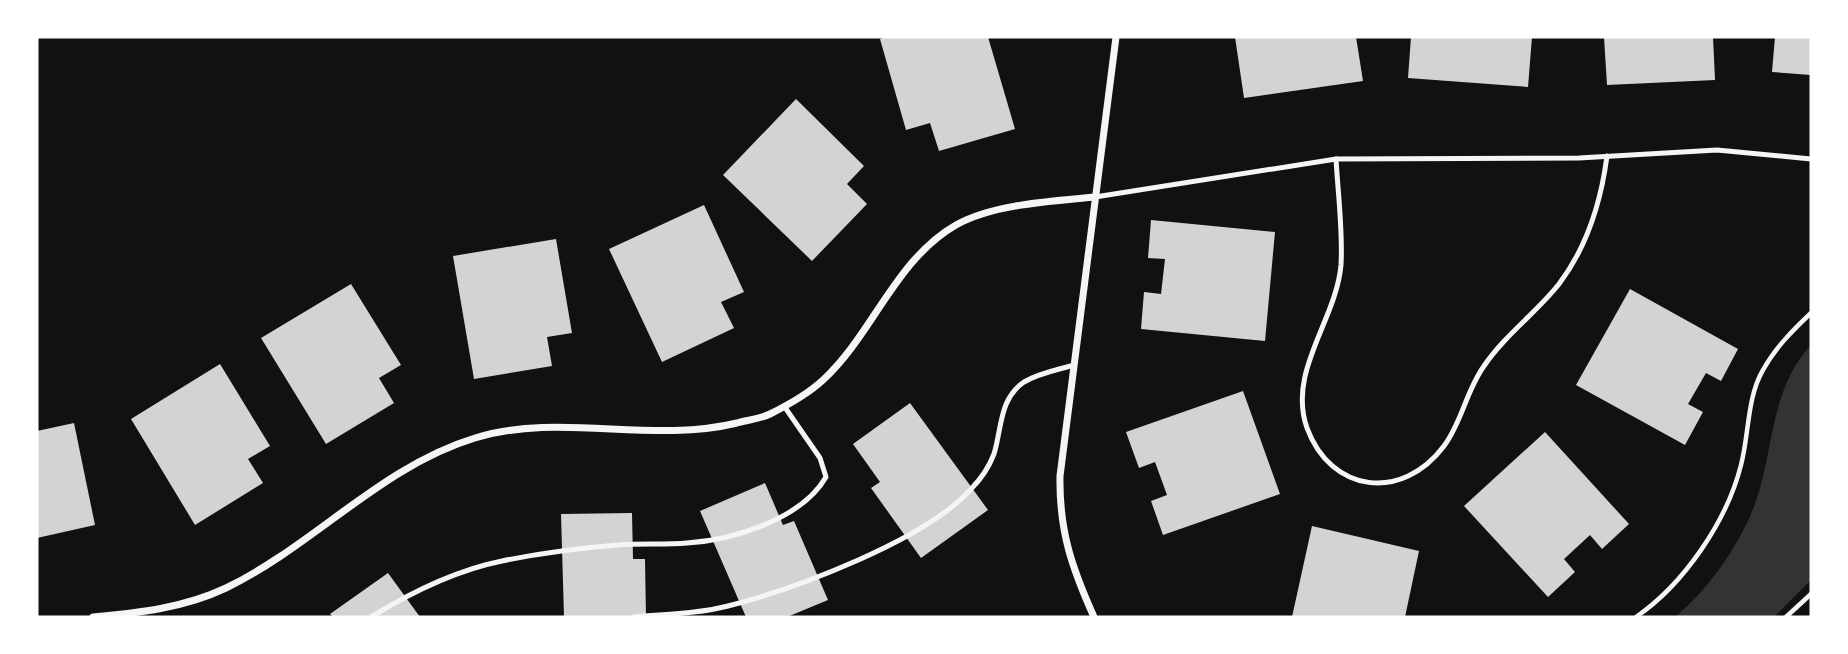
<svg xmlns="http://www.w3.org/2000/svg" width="1848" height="654" viewBox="0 0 1848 654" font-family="Arial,sans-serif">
	<rect width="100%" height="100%" fill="#111"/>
	<path fill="#333" d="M 1811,345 L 1811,580 L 1774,617 L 1675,617 C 1709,589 1739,546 1755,504 C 1774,451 1770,388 1811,345 Z"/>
	<g fill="#d3d3d3">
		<path d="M 886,37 L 988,37 L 1015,129 L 939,151 L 930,123 L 906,130 L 880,39 Z"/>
		<path d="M 1235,37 L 1356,37 L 1363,81 L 1244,98 Z"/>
		<path d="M 1411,37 L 1532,37 L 1528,87 L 1408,78 Z"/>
		<path d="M 1604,37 L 1713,37 L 1715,80 L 1607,85 Z"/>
		<path d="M 1775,37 L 1811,37 L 1811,75 L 1772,72 Z"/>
		<path d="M 796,99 L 864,166 L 847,184 L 867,204 L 812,261 L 723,175 Z"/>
		<path d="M 704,205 L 744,292 L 721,302 L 734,328 L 662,362 L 609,249 Z"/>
		<path d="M 1151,220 L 1275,232 L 1265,341 L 1141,329 L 1144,292 L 1161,294 L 1165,259 L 1148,258 Z"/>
		<path d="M 556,239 L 572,333 L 547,337 L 552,366 L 474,379 L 453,256 Z"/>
		<path d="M 351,284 L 401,365 L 379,378 L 394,403 L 326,444 L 261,338 Z"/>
		<path d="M 1630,289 L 1738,349 L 1721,381 L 1706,373 L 1688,404 L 1703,412 L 1685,445 L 1576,385 Z"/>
		<path d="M 220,364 L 270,446 L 248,459 L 263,483 L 195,525 L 131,419 Z"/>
		<path d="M 1243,391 L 1280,494 L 1163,535 L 1151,501 L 1167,495 L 1155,462 L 1139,468 L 1126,432 Z"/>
		<path d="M 910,403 L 988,510 L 921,558 L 871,488 L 880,482 L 853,444 Z"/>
		<path d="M 74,423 L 95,525 L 37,538 L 37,431 Z"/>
		<path d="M 1545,432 L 1629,524 L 1602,549 L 1590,535 L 1564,559 L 1575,572 L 1548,597 L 1464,506 Z"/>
		<path d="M 765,483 L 783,525 L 794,521 L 828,600 L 787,617 L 746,617 L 700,511 Z"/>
		<path d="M 632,513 L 633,559 L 645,559 L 646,617 L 564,617 L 561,514 Z"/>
		<path d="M 1312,526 L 1419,551 L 1405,617 L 1292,617 Z"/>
		<path d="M 388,573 L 420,617 L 333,617 L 330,614 Z"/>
	</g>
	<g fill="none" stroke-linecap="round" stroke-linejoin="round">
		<g stroke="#f5f5f5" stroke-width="4.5">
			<path d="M 1636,617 C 1684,584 1727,521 1741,465 C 1749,435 1747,397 1763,370 C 1775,348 1793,330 1811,313"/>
			<path d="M 1786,617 L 1811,594"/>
		</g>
		<g stroke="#f5f5f5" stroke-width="5">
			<path d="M 1336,159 C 1338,194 1343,231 1341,265 C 1336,321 1287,371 1307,428 C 1331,493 1402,502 1444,446 C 1462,422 1466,391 1484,366 C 1505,335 1536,313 1559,284 C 1587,247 1601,202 1607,156"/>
			<path d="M 1095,197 L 1336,159 L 1579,158 L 1717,150 L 1811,159"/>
			<path d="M 371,617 C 410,593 457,570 502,561 C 541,553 579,548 618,545 C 641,543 664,545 687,543 C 733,540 802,519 826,477 L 820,458 L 784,406"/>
			<path d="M 633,617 C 665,614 697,614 728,606 C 795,589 926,540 971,489 C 981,479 989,467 994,454 C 1002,428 999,399 1024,382 C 1039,373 1057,370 1074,365"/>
		</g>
		<g stroke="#f5f5f5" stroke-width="7">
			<path d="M 93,617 C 138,613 184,608 226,588 C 313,546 382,466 475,438 C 559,412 651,444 737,423 C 747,420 760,419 770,414 C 788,405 808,394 823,380 C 873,334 895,260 956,225 C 993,204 1054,201 1095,197"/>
			<path d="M 1094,617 C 1072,568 1059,531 1060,476 L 1116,37"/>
		</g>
	</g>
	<rect width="1848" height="654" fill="none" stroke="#ffffff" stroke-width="77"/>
</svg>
